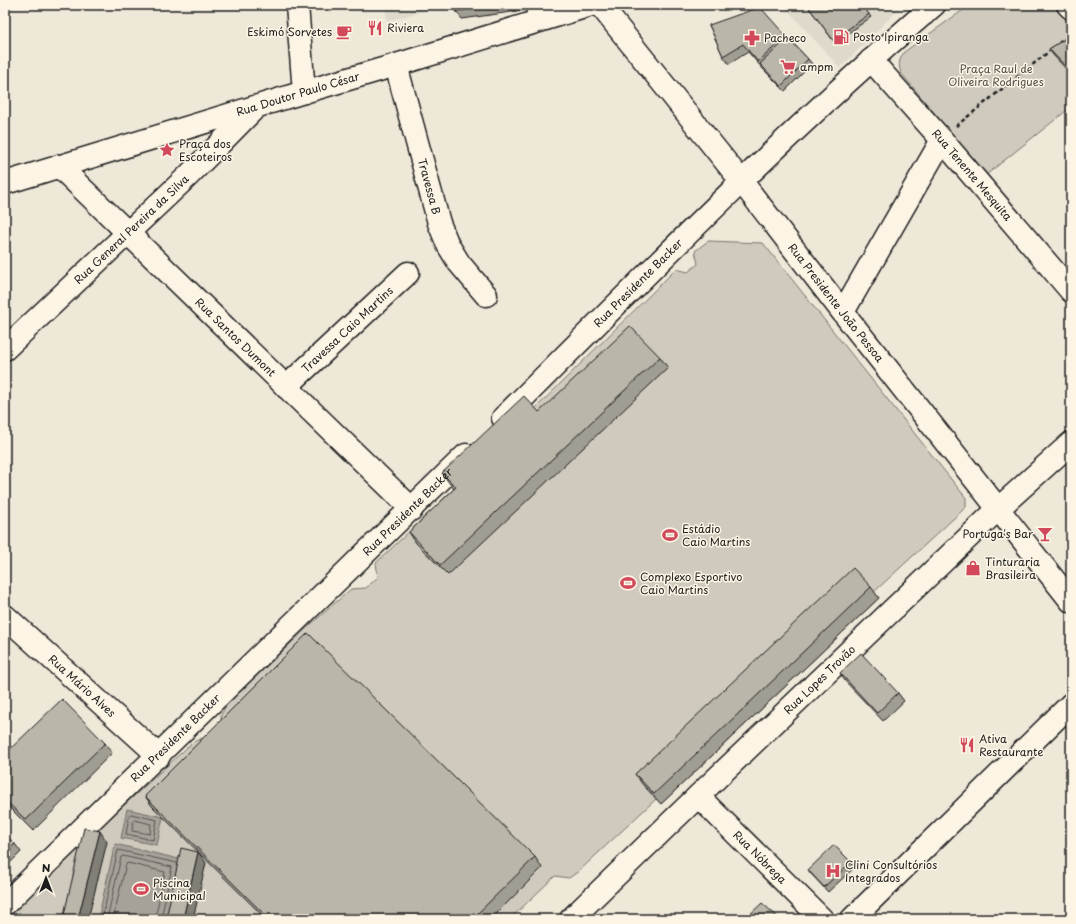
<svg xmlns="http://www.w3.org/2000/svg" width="1076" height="924" viewBox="0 0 1076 924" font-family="'Playpen Sans',sans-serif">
	<rect width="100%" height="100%" fill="#eee8d9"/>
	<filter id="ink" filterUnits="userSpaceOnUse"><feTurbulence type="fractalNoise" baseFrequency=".025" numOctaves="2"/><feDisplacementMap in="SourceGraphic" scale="8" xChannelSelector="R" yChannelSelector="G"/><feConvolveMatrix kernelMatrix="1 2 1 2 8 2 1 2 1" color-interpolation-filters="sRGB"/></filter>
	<g filter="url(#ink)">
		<g fill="#ded9cb">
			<path d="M 385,5 L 445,5 L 387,21 Z"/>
			<path d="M 783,5 L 903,5 L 840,68 Z"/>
		</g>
		<g fill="#cfcabd" stroke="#76736c">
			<path d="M 970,5 L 1054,5 L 1071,24 L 1071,107 L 986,175 L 901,73 C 898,64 899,60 904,52 Z"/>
			<path d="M 708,241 L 763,243 L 966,498 L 966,507 L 874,592 L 879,598 L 661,804 L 656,799 L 579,871 L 569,878 L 555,876 L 510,919 L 5,919 L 5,914 L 193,742 L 205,737 L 221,723 L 221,715 L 226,705 L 310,625 L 351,589 L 366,588 L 378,577 L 376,563 L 455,488 L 676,269 L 688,272 L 698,264 L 695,251 Z"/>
		</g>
		<g fill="#a7a299" stroke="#6f6c67">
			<path d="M 127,809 L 163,817 L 157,845 L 121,838 Z"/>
			<path d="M 115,844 L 183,860 L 170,919 L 98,919 Z"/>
		</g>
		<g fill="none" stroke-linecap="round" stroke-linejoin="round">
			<g stroke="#54524e" stroke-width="1">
				<path d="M 131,814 L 157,820 L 153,840 L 126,834 L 129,816 Z"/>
				<path d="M 135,820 L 151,824 L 150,834 L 132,831 L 133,822 Z"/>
				<path d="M 102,919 L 118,850 L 177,863"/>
				<path d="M 107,919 L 121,857 L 123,856 L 172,867 L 161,919"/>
				<path d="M 113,919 L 126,864 L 128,863 L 165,872 L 155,919"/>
			</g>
			<defs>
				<g id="minor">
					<path d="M 297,5 L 304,92"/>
					<path d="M 537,5 L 539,20"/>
					<path id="s1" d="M 600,5 L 742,182 L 841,310 L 1071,601"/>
					<path d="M 1068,5 L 1071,8"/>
					<path id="s2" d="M 871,60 L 942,140 L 1071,291"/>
					<path id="s3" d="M 396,65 L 439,223 L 448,245 L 459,263 L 486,295"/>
					<path id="s4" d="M 59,166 L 412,509"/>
					<path d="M 843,312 L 942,140"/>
					<path id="s5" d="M 5,349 L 188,176 L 256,107"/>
					<path id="s6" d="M 286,387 L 408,273"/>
					<path id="s7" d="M 503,418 C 644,277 783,135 934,5"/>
					<path id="s8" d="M 5,616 L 159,756"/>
					<path id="s9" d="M 698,796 L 822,919"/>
					<path id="s10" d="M 5,904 L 466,455"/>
					<path d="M 852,919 L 1071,704"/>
				</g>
				<g id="major">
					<path d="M 924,14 L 927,5"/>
					<path id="s11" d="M 5,183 L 304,92 L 396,65 L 591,5"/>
					<path id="s12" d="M 571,919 L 698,796 L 999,508 L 1071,443"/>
				</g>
			</defs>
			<use href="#minor" stroke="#1c1c1c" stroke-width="25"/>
			<use href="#major" stroke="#1c1c1c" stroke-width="25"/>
			<g stroke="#1c1c1c" stroke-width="2.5" stroke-dasharray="4 3" stroke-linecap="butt">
				<path d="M 1059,43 L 1071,34"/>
				<path d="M 956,126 L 1052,49"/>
			</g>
			<use href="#minor" stroke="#fcf5e5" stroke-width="22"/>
			<use href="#major" stroke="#fcf5e5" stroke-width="22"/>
		</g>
		<g fill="#a09d92" stroke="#1c1c1c">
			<path d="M 455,5 L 525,5 L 525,10 L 462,19 L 456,11 Z"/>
			<path d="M 807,5 L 862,5 L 871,17 L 835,43 Z"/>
			<path d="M 709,25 L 786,36 L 808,59 L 812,64 L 785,91 L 764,70 L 748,52 L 729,64 L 723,56 Z"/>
			<path d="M 1071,35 L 1071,74 L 1053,55 L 1049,49 Z"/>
			<path d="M 660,357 L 668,368 L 448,575 L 416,543 L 409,532 L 454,489 L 450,484 L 442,473 L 539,412 Z"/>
			<path d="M 871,587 L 879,598 L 661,804 L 643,785 L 635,774 Z"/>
			<path d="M 840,673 L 898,693 L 904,701 L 883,721 L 845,681 Z"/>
			<path d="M 105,743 L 112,753 L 33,831 L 5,803 L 5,754 Z"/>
			<path d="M 145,796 L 535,857 L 542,868 L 491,919 L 266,919 L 152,806 Z"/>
			<path d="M 5,834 L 15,844 L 21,852 L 5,868 Z"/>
			<path d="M 851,862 L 854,868 L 828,892 L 812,875 L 808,870 Z"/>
		</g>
		<g fill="#827f77" stroke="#1c1c1c">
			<path d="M 522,5 L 525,5 L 525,10 Z"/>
			<path d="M 100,831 L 107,842 L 88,919 L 78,919 Z"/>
			<path d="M 198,852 L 206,863 L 193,919 L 183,919 Z"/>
		</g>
		<g fill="#bab6aa" stroke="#1c1c1c">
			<path d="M 455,5 L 498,5 L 456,11 Z"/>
			<path d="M 807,5 L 862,5 L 869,14 L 833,40 Z"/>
			<path d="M 760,7 L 786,36 L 758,62 L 743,44 L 723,56 L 709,25 Z"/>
			<path d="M 1071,35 L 1071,72 L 1049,49 Z"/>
			<path d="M 788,38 L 808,59 L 781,86 L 760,64 Z"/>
			<path d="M 630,326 L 660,357 L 440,565 L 409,532 L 456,487 L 442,473 L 524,396 L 539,412 Z"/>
			<path d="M 853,568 L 871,587 L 654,794 L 635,774 Z"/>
			<path d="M 308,633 L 535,857 L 472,919 L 269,919 L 145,796 Z"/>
			<path d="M 861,653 L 898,693 L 877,713 L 840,673 Z"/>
			<path d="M 62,699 L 105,743 L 26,820 L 5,800 L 5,754 Z"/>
			<path d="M 84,828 L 100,831 L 78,919 L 63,919 Z"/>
			<path d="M 5,834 L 15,844 L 5,854 Z"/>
			<path d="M 834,845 L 851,862 L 824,887 L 808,870 Z"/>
			<path d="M 181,848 L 198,852 L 183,919 L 166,919 Z"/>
			<path d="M 762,903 L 780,919 L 745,919 Z"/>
		</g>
	</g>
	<defs>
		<symbol id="restaurant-bare" viewBox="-9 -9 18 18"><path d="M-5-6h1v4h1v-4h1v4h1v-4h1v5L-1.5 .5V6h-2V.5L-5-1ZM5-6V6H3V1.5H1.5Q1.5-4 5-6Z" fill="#d1495b" stroke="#fcf5e5" stroke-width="2.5" paint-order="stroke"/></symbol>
		<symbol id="cafe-bare" viewBox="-9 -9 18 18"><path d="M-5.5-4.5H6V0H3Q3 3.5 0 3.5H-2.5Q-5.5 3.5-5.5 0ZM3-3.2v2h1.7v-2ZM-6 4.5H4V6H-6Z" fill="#d1495b" stroke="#fcf5e5" stroke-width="2.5" paint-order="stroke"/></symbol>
		<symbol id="fuel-bare" viewBox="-9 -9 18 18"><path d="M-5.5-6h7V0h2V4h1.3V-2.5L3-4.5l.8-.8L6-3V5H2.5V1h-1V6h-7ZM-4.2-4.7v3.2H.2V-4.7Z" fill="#d1495b" stroke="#fcf5e5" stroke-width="2.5" paint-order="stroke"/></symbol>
		<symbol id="pharmacy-bare" viewBox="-9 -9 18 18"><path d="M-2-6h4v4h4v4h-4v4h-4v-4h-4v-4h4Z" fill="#d1495b" stroke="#fcf5e5" stroke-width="2.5" paint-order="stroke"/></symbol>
		<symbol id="supermarket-bare" viewBox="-9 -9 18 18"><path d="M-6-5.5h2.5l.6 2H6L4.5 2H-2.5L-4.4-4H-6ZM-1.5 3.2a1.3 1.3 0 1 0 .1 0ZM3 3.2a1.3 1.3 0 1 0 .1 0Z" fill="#d1495b" stroke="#fcf5e5" stroke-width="2.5" paint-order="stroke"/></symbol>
		<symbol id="sight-bare" viewBox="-9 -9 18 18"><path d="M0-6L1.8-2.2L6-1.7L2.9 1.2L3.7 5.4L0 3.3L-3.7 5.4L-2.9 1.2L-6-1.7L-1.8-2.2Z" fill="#d1495b" stroke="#fcf5e5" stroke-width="2.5" paint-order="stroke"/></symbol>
		<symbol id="bar-bare" viewBox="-9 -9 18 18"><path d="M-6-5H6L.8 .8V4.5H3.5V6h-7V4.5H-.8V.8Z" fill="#d1495b" stroke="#fcf5e5" stroke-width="2.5" paint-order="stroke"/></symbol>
		<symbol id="stadium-bare" viewBox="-9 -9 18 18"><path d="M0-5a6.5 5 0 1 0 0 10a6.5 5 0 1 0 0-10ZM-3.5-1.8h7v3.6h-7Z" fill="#d1495b" stroke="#fcf5e5" stroke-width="2.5" paint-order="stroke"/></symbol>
		<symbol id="shop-bare" viewBox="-9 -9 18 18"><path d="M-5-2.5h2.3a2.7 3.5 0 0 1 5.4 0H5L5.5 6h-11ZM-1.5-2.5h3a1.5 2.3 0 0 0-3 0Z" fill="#d1495b" stroke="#fcf5e5" stroke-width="2.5" paint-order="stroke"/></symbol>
		<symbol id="hospital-bare" viewBox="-9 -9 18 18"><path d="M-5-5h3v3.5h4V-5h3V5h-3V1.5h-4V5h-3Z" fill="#d1495b" stroke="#fcf5e5" stroke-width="2.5" paint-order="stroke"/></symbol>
	</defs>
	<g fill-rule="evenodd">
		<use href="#restaurant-bare" x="364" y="17" width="22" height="22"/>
		<use href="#cafe-bare" x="333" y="21" width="22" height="22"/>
		<use href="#fuel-bare" x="830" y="26" width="22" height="22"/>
		<use href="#pharmacy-bare" x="741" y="27" width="22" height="22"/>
		<use href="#supermarket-bare" x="777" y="56" width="22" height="22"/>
		<use href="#sight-bare" x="156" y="139" width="22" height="22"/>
		<use href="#bar-bare" x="1034" y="523" width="22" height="22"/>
		<use href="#stadium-bare" x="659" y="524" width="22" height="22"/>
		<use href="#shop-bare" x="962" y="557" width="22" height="22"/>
		<use href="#stadium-bare" x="617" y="572" width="22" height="22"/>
		<use href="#restaurant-bare" x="956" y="734" width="22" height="22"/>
		<use href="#hospital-bare" x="822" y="860" width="22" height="22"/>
		<use href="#stadium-bare" x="130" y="878" width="22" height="22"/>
	</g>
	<g text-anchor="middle" stroke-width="3" stroke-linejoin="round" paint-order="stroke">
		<g font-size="11" fill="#1c1c1c" stroke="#fcf5e5" text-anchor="start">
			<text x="387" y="32">Riviera</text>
			<text x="332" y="36" text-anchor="end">Eskimó Sorvetes</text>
			<text x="853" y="41">Posto Ipiranga</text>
			<text x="764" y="42">Pacheco</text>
			<text x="800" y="71">ampm</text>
			<text x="179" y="148">Praça dos<tspan x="179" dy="13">Escoteiros</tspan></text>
			<text x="682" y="533">Estádio<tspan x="682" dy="13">Caio Martins</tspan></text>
			<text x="1033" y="538" text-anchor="end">Portuga's Bar</text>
			<text x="985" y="566">Tinturaria<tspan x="985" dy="13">Brasileira</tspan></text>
			<text x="640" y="581">Complexo Esportivo<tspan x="640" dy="13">Caio Martins</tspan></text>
			<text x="979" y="743">Ativa<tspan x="979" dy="13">Restaurante</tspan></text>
			<text x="845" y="869">Clini Consultórios<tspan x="845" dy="13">Integrados</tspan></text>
			<text x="153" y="887">Piscina<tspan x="153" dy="13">Municipal</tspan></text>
		</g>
		<g font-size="11" fill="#52504c" stroke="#fcf5e5">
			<text x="996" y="73">Praça Raul de<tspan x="996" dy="13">Oliveira Rodrigues</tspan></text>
		</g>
		<g font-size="11" fill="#1c1c1c" stroke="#fcf5e5">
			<text dy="4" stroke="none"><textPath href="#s11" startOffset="306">Rua Doutor Paulo César</textPath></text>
			<text dy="4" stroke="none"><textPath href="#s2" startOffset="153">Rua Tenente Mesquita</textPath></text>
			<text dy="4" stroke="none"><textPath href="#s3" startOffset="126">Travessa B</textPath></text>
			<text dy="4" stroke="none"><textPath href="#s5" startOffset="174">Rua General Pereira da Silva</textPath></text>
			<text dy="4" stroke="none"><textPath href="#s7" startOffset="191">Rua Presidente Backer</textPath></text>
			<text dy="4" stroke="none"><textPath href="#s1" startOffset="380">Rua Presidente João Pessoa</textPath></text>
			<text dy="4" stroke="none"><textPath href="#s6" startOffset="84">Travessa Caio Martins</textPath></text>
			<text dy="4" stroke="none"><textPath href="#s4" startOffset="246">Rua Santos Dumont</textPath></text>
			<text dy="4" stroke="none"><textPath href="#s10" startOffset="562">Rua Presidente Backer</textPath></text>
			<text dy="4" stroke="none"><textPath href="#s12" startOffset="345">Rua Lopes Trovão</textPath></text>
			<text dy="4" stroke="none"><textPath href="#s8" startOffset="104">Rua Mário Alves</textPath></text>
			<text dy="4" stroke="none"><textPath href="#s10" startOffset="238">Rua Presidente Backer</textPath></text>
			<text dy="4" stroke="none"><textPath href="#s9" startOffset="87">Rua Nóbrega</textPath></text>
		</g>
	</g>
	<rect width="1076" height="924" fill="none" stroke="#fcf5e5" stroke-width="20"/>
	<rect x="10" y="10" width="1056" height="904" fill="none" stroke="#1c1c1c" stroke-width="1.5" filter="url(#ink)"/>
	<g transform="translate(46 878)" stroke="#fcf5e5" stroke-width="3" paint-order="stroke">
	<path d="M0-3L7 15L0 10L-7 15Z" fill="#1c1c1c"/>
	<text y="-6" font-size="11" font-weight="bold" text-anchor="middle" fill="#1c1c1c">N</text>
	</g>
</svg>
